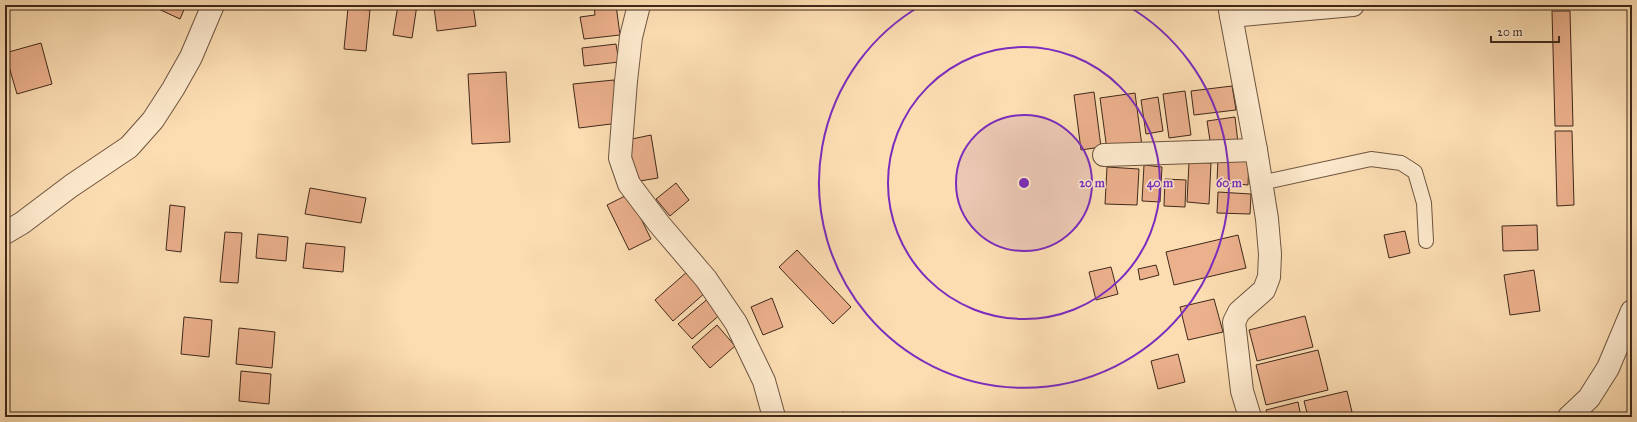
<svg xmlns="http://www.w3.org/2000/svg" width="1637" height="422" viewBox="0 0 1637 422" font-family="'IM FELL Great Primer',serif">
	<rect width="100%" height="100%" fill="#fcddb2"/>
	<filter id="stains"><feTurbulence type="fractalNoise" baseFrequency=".005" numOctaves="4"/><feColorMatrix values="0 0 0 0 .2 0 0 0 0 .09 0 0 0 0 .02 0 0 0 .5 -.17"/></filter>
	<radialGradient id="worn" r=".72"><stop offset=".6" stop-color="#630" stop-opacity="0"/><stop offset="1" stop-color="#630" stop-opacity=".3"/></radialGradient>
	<g fill="#ebb08c" stroke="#3f281a">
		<path d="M 150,5 L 186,5 L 180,19 Z"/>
		<path d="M 398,5 L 417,5 L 412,38 L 393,35 Z"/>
		<path d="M 452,5 L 473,5 L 476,26 L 437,31 L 434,7 Z"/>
		<path d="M 594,5 L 616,5 L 620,35 L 584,39 L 580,17 L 595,15 Z"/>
		<path d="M 348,8 L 370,10 L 366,51 L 344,49 Z"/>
		<path d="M 1552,11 L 1570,11 L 1573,126 L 1555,126 Z"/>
		<path d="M 41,43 L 52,84 L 17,94 L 5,53 Z"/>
		<path d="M 616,44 L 619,62 L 584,66 L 582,48 Z"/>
		<path d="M 506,72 L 510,142 L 472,144 L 468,74 Z"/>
		<path d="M 614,80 L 619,123 L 579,128 L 573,84 Z"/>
		<path d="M 1232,86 L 1236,110 L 1194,115 L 1191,91 Z"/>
		<path d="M 1185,91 L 1191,135 L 1169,138 L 1163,94 Z"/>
		<path d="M 1094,92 L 1101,147 L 1081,150 L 1074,95 Z"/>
		<path d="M 1135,93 L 1142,146 L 1107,150 L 1100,98 Z"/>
		<path d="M 1158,97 L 1163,131 L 1146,134 L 1141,100 Z"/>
		<path d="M 1235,117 L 1238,143 L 1211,147 L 1207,121 Z"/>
		<path d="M 1555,131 L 1572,131 L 1574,205 L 1557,206 Z"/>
		<path d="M 651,135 L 658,178 L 634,182 L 627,140 Z"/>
		<path d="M 1218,158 L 1249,159 L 1248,185 L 1217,182 Z"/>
		<path d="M 1189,162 L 1211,163 L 1209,204 L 1187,202 Z"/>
		<path d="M 1144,165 L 1162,167 L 1160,202 L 1142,201 Z"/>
		<path d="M 1107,167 L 1139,169 L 1137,205 L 1105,204 Z"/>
		<path d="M 1165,179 L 1186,180 L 1185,207 L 1164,206 Z"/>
		<path d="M 676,183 L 689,200 L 670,216 L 656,199 Z"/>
		<path d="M 310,188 L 366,198 L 361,223 L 305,214 Z"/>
		<path d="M 1218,192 L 1251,194 L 1250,214 L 1217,213 Z"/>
		<path d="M 629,194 L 651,239 L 629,250 L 607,205 Z"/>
		<path d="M 170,205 L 185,207 L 181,252 L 166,250 Z"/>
		<path d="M 1537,225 L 1538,250 L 1503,251 L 1502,226 Z"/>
		<path d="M 1405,231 L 1410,253 L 1389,258 L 1384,235 Z"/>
		<path d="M 225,232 L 242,233 L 238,283 L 220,282 Z"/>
		<path d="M 258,234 L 288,237 L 286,261 L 256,258 Z"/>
		<path d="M 1238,235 L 1246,268 L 1174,285 L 1166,252 Z"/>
		<path d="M 306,243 L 345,247 L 343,272 L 303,268 Z"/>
		<path d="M 797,250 L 851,307 L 833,324 L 779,267 Z"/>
		<path d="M 1156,265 L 1159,275 L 1140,280 L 1138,269 Z"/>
		<path d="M 1111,267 L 1118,294 L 1096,300 L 1089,272 Z"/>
		<path d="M 1534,270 L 1540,311 L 1510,315 L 1504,275 Z"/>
		<path d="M 688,271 L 706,292 L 673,321 L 655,300 Z"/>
		<path d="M 710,297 L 723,312 L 692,339 L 678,324 Z"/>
		<path d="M 772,298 L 783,327 L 763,335 L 751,307 Z"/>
		<path d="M 1214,299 L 1223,332 L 1188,340 L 1180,307 Z"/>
		<path d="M 1305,316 L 1313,347 L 1257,361 L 1249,330 Z"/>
		<path d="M 184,317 L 212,320 L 209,357 L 181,354 Z"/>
		<path d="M 717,325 L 735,346 L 710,368 L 692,347 Z"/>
		<path d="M 239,328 L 275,332 L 272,368 L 236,364 Z"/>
		<path d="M 1318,350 L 1328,390 L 1266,405 L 1256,365 Z"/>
		<path d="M 1178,354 L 1185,382 L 1158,389 L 1151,361 Z"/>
		<path d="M 241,371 L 271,374 L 269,404 L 239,401 Z"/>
		<path d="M 1347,391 L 1352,412 L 1329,417 L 1308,417 L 1304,401 Z"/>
		<path d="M 1298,402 L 1301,417 L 1268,417 L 1266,410 Z"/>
		<path d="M 844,412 L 845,417 L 820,417 Z"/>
	</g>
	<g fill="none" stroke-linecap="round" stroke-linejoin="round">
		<defs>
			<path id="lane" d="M 1261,183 L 1371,159 L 1401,163 L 1415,172 L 1424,203 L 1426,241"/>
			<g id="street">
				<path d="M 639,5 L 631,37 L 626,81 L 620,158 L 629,184 L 660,225 L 706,279 L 736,323 L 764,381 L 774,417"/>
				<path d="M 1229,5 L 1256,150 L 1267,219 L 1270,254 L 1269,277 L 1264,290 L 1239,312 L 1234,322 L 1242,391 L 1250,417"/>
				<path d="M 1231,16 L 1353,5"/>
				<path d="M 1104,155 L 1256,150"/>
				<path d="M 5,233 L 22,223 L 71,186 L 129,147 L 153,120 L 173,89 L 191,57 L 213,5"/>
				<path d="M 1569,417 L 1589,398 L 1608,368 L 1632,311"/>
			</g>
		</defs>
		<use href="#lane" stroke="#6e5540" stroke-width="16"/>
		<use href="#street" stroke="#6e5540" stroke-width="24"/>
		<use href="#lane" stroke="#fde9cd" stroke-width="14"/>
		<use href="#street" stroke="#fde9cd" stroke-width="22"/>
	</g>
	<circle cx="1024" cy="183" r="68" fill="#7b2cbf" fill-opacity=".12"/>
	<g fill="none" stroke="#7b2cbf" stroke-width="2">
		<circle cx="1024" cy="183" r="68"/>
		<circle cx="1024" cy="183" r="136"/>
		<path d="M1126 5A205 205 0 1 1 922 5"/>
	</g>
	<circle cx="1024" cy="183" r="6" fill="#7b2cbf" stroke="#fde9cd" stroke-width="2"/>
	<g font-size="12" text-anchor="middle" font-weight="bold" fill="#7b2cbf" stroke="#fde9cd" stroke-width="3" stroke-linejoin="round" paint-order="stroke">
		<text x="1092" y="187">20 m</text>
		<text x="1160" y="187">40 m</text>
		<text x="1229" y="187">60 m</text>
	</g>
	<rect width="1637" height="422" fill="none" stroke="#fcddb2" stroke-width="20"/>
	<rect x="6" y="6" width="1625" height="410" fill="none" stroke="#3f281a" stroke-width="2"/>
	<rect x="10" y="10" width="1617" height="402" fill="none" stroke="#3f281a"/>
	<path d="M1491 36v6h68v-6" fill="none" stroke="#3f281a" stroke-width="2"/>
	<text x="1497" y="36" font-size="12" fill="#3f281a" stroke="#fde9cd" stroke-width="3" paint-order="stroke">20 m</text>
	<rect width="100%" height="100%" filter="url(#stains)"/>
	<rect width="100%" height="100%" fill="url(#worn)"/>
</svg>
